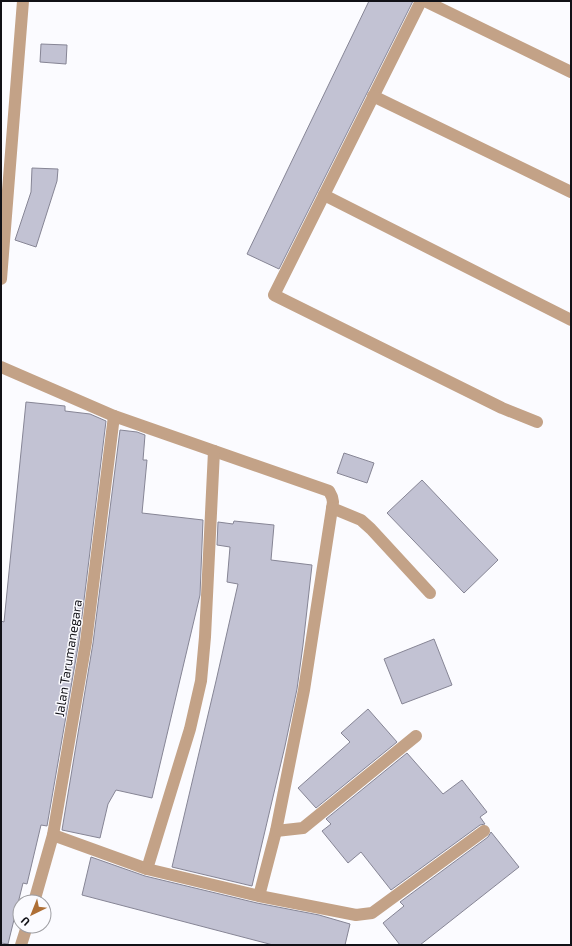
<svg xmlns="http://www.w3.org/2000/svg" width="572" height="946" viewBox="0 0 572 946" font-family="'Exo 2',sans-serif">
	<rect width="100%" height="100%" fill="#fbfbff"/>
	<g fill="#c2c2d3" stroke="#868595">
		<path d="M 369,1 L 413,1 L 279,269 L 247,254 Z"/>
		<path d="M 41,44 L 67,45 L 66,64 L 40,62 Z"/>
		<path d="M 32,168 L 58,169 L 57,181 L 36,247 L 15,240 L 31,192 Z"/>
		<path d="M 26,402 L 65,406 L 65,411 L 90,414 L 106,421 L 79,641 L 47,826 L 41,825 L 27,884 L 23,883 L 8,944 L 1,943 L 1,621 L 4,622 Z"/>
		<path d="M 120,430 L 137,432 L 145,435 L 143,460 L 147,460 L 142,513 L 203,520 L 200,595 L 152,798 L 116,790 L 108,804 L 100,838 L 62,830 L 93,643 Z"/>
		<path d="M 344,453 L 374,463 L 367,483 L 337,473 Z"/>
		<path d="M 422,480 L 498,560 L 464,593 L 387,513 Z"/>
		<path d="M 234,521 L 274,525 L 271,560 L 312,565 L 303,645 L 297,689 L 285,746 L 252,886 L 172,867 L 216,681 L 238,584 L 227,582 L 230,547 L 217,545 L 218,522 L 233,524 Z"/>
		<path d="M 434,639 L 452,685 L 402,704 L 384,659 Z"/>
		<path d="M 368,709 L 397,742 L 316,808 L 298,788 L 350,742 L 341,733 Z"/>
		<path d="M 407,753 L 443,794 L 462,780 L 487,812 L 480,817 L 485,824 L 480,825 L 391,890 L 361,852 L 348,863 L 322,831 L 331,824 L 326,819 Z"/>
		<path d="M 491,832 L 519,867 L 420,945 L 400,945 L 383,923 L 404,906 L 400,902 L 488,837 Z"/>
		<path d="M 91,857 L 145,876 L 257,903 L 319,915 L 350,924 L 345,945 L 273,945 L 82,895 Z"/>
	</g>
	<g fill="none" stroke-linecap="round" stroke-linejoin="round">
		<g stroke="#c3a287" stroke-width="12">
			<path d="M 421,1 L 274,295 L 502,408 L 537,422"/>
			<path d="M 425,1 L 571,72"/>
			<path d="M 373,96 L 571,192"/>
			<path d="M 324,195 L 571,320"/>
			<path d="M 1,279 L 23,1"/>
			<path d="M 1,367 L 114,416 L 329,491 L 332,497 L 333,502 L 304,690 L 276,831 L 259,896"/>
			<path d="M 332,508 L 361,520 L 371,529 L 430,593"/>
			<path d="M 276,831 L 303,828 L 416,736"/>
			<path d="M 53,835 L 147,869 L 259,896 L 356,915 L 372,913 L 484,831"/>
			<path d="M 147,869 L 190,729 L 201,681 L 205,637 L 214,451"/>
			<path d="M 34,902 L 53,835 L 86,642 L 114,416"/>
			<path d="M 21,945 L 27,926"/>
		</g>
	</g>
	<g text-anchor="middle" stroke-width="3" stroke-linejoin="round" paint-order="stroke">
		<g font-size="13" fill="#111117" stroke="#fbfbff">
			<text transform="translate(68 658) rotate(-81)" y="5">Jalan Tarumanegara</text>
		</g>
	</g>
	<rect width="572" height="946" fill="none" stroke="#111117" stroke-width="4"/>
	<g transform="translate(32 914) rotate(223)"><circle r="19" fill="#fbfbff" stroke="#9d9da2"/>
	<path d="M0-3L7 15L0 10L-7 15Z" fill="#ae6f36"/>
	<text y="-6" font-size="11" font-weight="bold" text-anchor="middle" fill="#111117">U</text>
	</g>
</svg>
